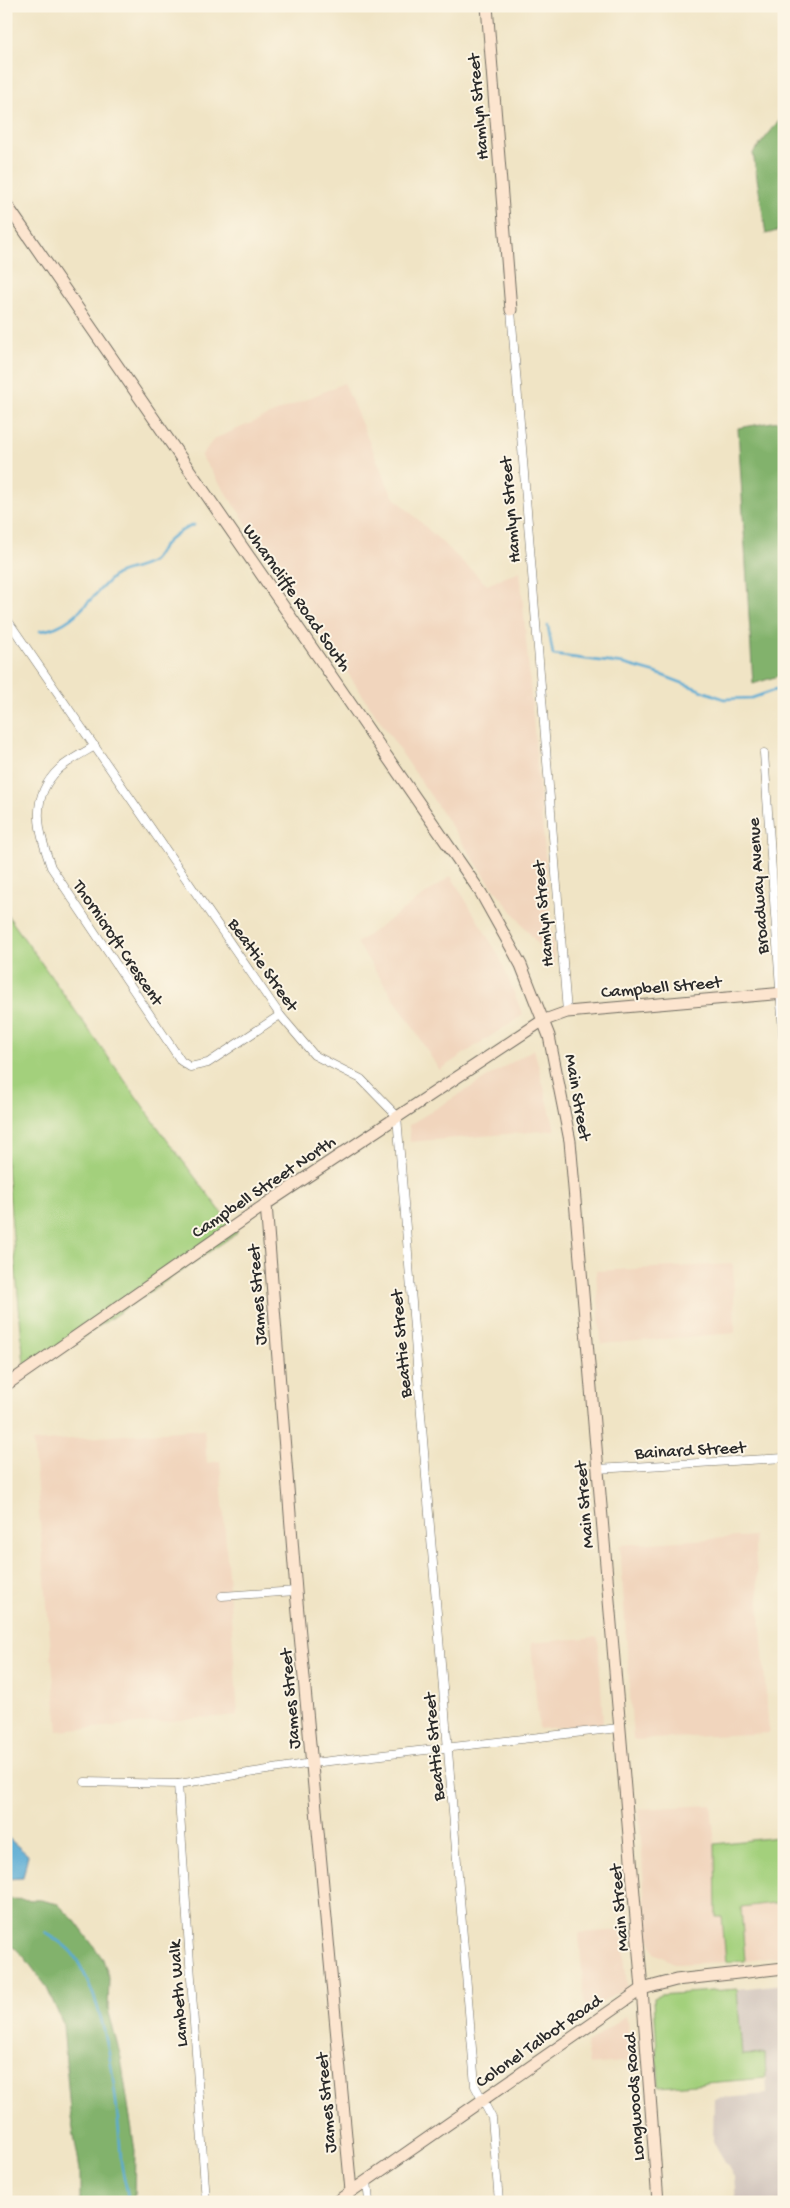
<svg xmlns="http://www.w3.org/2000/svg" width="790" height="2208" viewBox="0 0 790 2208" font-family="'Gochi Hand',sans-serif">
	<rect width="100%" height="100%" fill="#fcf5e5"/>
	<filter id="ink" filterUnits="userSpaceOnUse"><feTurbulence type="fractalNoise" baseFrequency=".02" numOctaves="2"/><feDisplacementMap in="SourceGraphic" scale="10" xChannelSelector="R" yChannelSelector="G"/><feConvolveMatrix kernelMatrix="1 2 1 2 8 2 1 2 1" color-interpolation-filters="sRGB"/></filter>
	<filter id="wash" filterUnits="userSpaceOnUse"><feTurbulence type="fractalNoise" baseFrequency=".0096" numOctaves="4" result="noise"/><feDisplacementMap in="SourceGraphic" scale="20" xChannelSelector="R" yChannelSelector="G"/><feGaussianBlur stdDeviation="1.12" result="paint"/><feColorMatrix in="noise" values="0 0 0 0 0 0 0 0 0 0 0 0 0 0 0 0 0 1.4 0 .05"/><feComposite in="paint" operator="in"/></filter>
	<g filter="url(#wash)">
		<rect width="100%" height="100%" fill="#f0e4c5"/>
		<g fill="#f1d5bd">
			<path d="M 344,383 L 392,495 L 487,585 L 520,571 L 555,966 L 489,882 L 201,456 L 214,439 Z"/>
			<path d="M 451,876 L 499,956 L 523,1015 L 439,1070 L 411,1024 L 357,943 Z"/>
			<path d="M 534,1049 L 555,1130 L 410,1142 L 409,1125 Z"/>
			<path d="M 733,1264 L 735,1333 L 601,1344 L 596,1271 Z"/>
			<path d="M 204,1429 L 207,1463 L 220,1461 L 238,1715 L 58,1731 L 33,1442 Z"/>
			<path d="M 754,1536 L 769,1733 L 633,1740 L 620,1545 Z"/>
			<path d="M 598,1637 L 603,1723 L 539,1729 L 531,1643 Z"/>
			<path d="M 711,1805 L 715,1844 L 716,1917 L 722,1917 L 726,1962 L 676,1964 L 655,1953 L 647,1934 L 639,1809 Z"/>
			<path d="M 778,1903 L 784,1932 L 784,1956 L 745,1961 L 741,1907 Z"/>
			<path d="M 622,1930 L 627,1987 L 585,2013 L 579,1933 Z"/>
			<path d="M 626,2015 L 632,2061 L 589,2065 L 586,2045 Z"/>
		</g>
		<path fill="#cec1ba" d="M 784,1984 L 784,2202 L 736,2202 L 734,2177 L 713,2141 L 714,2099 L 767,2094 L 765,2055 L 742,2055 L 737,1989 Z"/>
		<g fill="#a3d07c" stroke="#677e54">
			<path d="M 6,913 L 167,1140 L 237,1233 L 25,1376 L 6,1155 Z"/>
			<path d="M 778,1837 L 782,1902 L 741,1907 L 745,1961 L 726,1962 L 722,1917 L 716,1917 L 715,1844 Z"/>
			<path d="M 737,1989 L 742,2055 L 765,2054 L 766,2078 L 659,2087 L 654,1998 L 660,1995 Z"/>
		</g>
		<g fill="#82b26c" stroke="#566e4c">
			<path d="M 784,115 L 784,229 L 766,234 L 753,153 Z"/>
			<path d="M 784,420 L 784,674 L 753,684 L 738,428 Z"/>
			<path d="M 6,1899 L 41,1900 L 58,1904 L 75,1921 L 103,1959 L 109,1978 L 108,2009 L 121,2058 L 135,2151 L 134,2202 L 80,2202 L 80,2170 L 70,2112 L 63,2024 L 46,1986 L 25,1958 L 6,1939 Z"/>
		</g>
		<path fill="#59abd4" stroke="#426b80" d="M 6,1836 L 28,1855 L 23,1878 L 6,1879 Z"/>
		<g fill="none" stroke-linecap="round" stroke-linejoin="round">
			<g stroke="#59abd4" stroke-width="2.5">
				<path d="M 548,626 L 553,655 L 624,664 L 656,673 L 724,699 L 752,698 L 784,687"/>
				<path d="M 40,631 C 75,627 90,596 115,575 C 121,571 142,568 151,562 C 157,558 160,549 165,544 C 174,534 183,529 194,525"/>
				<path d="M 46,1933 C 55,1939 66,1945 73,1954 C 109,2007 117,2098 121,2160 C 122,2175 128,2187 128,2202"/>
			</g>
		</g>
	</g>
	<g filter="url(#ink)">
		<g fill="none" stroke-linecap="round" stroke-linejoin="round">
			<defs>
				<g id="street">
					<path d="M 511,310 L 567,1012"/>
					<path d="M 6,618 L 280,1015 L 314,1055 L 361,1079 L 397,1116 L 475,2086 L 492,2118 L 499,2202"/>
					<path d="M 95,746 C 83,753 69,760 59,769 C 28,798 39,832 51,867 L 181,1061 L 190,1067 L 208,1063 L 280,1015"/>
					<path d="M 764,753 L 784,1047"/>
					<path d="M 597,1469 L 784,1458"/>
					<path d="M 222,1596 L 296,1591"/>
					<path d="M 85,1782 L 178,1784 L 312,1763 L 619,1728"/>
					<path d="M 178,1784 L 206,2202"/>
					<path d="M 367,2180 L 369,2202"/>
				</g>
				<g id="secondary">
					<path d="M 487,6 L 511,310"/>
					<path d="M 6,204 L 481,893 L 521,965 L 549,1036 L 570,1141 L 642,1989 L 658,2202"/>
					<path d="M 266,1204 L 296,1591 L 351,2191"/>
					<path d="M 6,1385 L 266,1204 L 542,1021 L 567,1012 L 784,993"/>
					<path d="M 336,2202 L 642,1989 L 676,1980 L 784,1968"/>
				</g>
			</defs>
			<use href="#street" stroke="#706c61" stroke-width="9"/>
			<use href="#secondary" stroke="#706c61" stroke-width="13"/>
			<use href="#street" stroke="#fff" stroke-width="8"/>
			<use href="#secondary" stroke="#fce5cf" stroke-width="11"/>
		</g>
	</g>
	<g text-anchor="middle" stroke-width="4" stroke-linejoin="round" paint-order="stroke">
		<g font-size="18" fill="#2b2b2b" stroke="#fcf5e5">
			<text transform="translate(477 107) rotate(-95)" y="6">Hamlyn Street</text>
			<text transform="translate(509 510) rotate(-95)" y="6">Hamlyn Street</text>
			<text transform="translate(298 597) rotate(55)" y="6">Wharncliffe Road South</text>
			<text transform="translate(757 886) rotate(-94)" y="6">Broadway Avenue</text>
			<text transform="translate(542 914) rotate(-95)" y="6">Hamlyn Street</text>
			<text transform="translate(119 942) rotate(56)" y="6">Thornicroft Crescent</text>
			<text transform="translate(264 964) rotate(55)" y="6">Beattie Street</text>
			<text transform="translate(661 986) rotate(-5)" y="6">Campbell Street</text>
			<text transform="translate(579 1097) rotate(80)" y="6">Main Street</text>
			<text transform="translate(263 1186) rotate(-34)" y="6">Campbell Street North</text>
			<text transform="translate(256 1295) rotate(-94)" y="6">James Street</text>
			<text transform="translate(400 1344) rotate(-95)" y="6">Beattie Street</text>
			<text transform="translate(690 1449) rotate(-3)" y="6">Bainard Street</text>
			<text transform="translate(583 1505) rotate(-95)" y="6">Main Street</text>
			<text transform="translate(289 1699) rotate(-95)" y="6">James Street</text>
			<text transform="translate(433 1747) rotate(-95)" y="6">Beattie Street</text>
			<text transform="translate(618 1908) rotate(-95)" y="6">Main Street</text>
			<text transform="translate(177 1994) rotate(-94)" y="6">Lambeth Walk</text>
			<text transform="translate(538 2040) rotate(-35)" y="6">Colonel Talbot Road</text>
			<text transform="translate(633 2097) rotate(-94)" y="6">Longwoods Road</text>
			<text transform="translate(325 2103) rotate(-95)" y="6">James Street</text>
		</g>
	</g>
	<rect width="790" height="2208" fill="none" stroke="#fcf5e5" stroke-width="25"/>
</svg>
